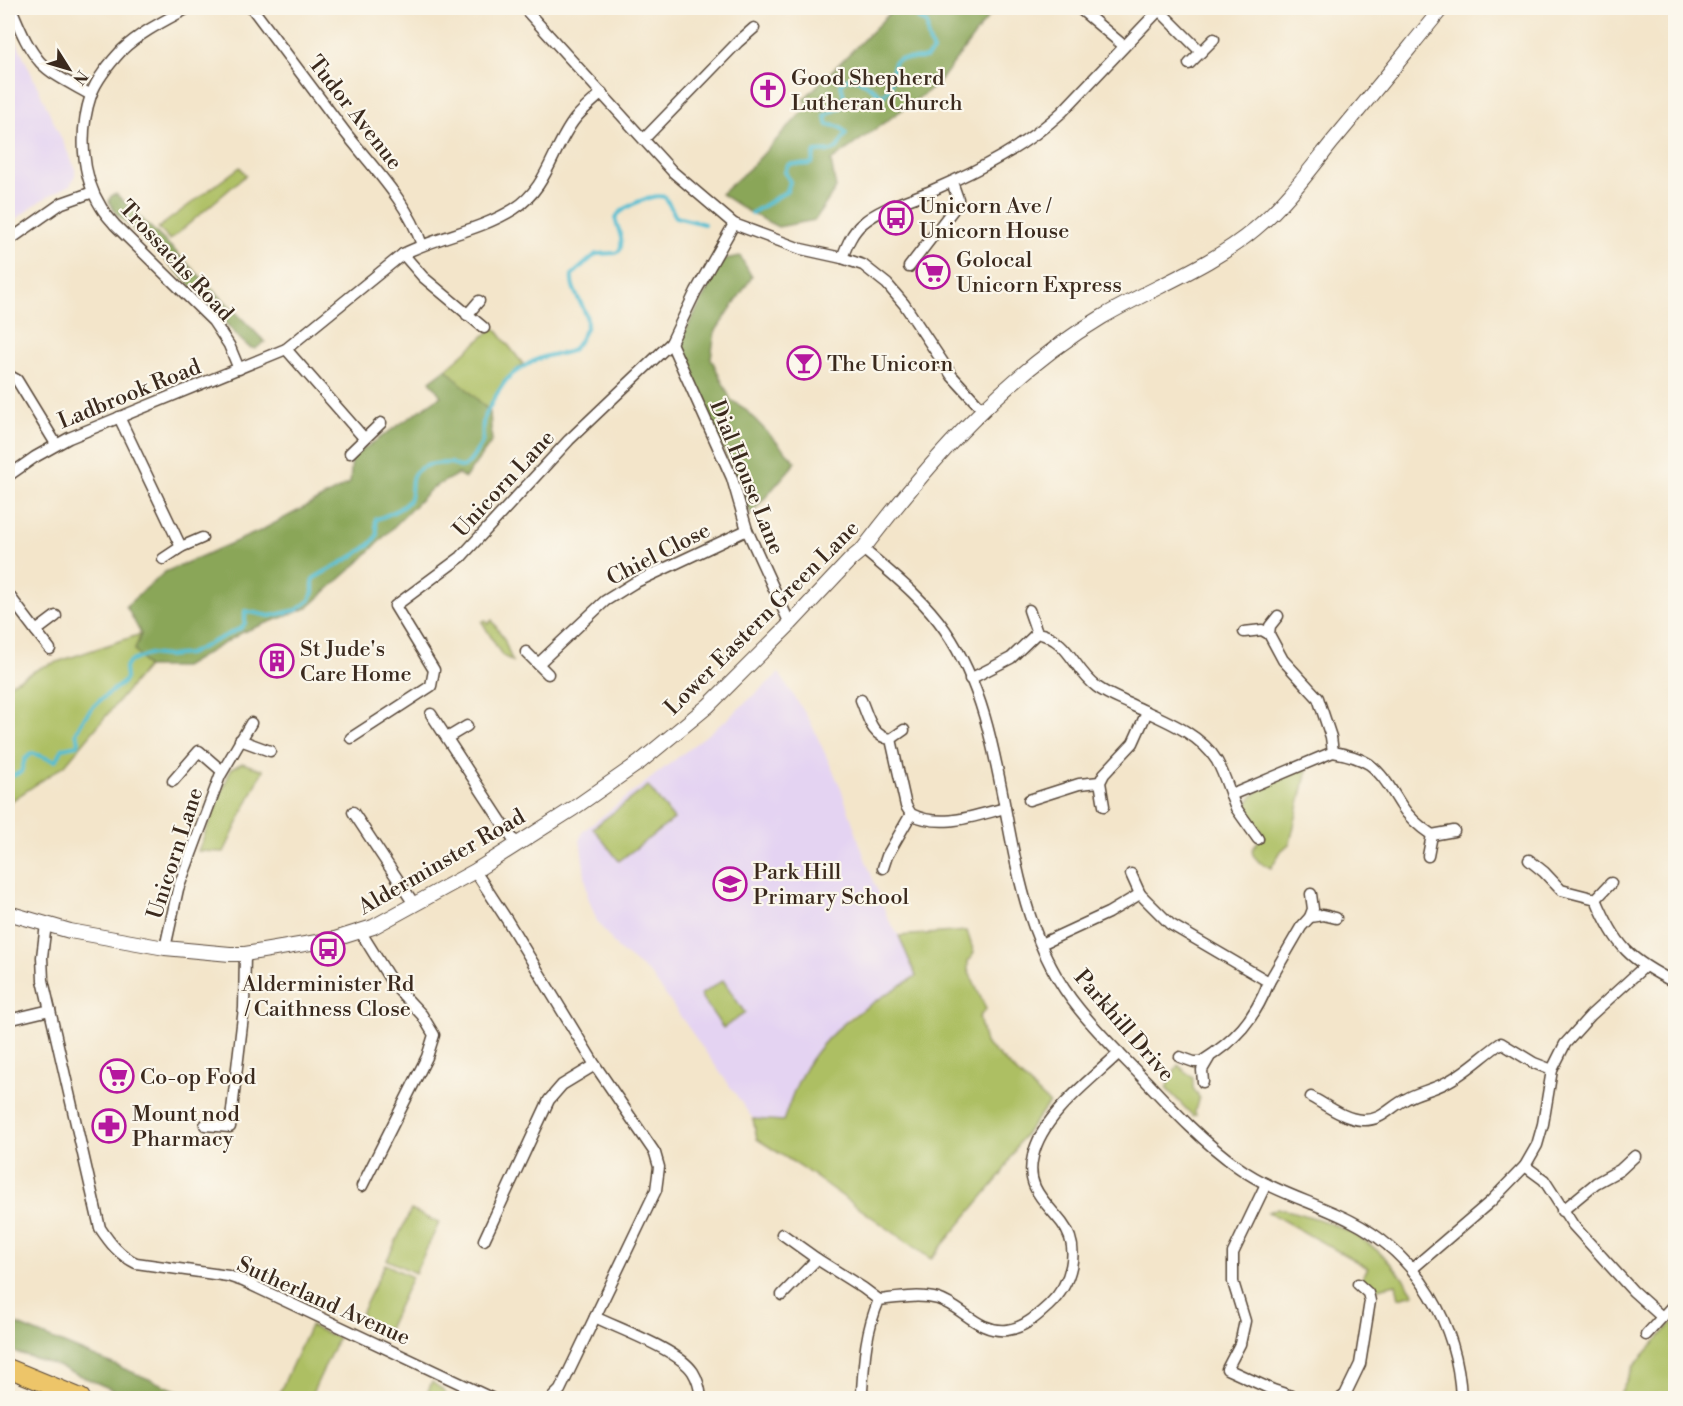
<svg xmlns="http://www.w3.org/2000/svg" width="1683" height="1406" viewBox="0 0 1683 1406" font-family="'Libre Bodoni',serif">
	<rect width="100%" height="100%" fill="#fbf7ec"/>
	<filter id="ink" filterUnits="userSpaceOnUse"><feTurbulence type="fractalNoise" baseFrequency=".0167" numOctaves="2"/><feDisplacementMap in="SourceGraphic" scale="12" xChannelSelector="R" yChannelSelector="G"/><feConvolveMatrix kernelMatrix="1 2 1 2 8 2 1 2 1" color-interpolation-filters="sRGB"/></filter>
	<filter id="wash" filterUnits="userSpaceOnUse"><feTurbulence type="fractalNoise" baseFrequency=".008" numOctaves="4" result="noise"/><feDisplacementMap in="SourceGraphic" scale="24" xChannelSelector="R" yChannelSelector="G"/><feGaussianBlur stdDeviation="1.35" result="paint"/><feColorMatrix in="noise" values="0 0 0 0 0 0 0 0 0 0 0 0 0 0 0 0 0 1.4 0 .05"/><feComposite in="paint" operator="in"/></filter>
	<g filter="url(#wash)">
		<rect width="100%" height="100%" fill="#f3e5ca"/>
		<g fill="#e4d3f2">
			<path d="M 8,23 L 75,168 L 75,177 L 70,185 L 40,201 L 8,225 Z"/>
			<path d="M 779,673 L 810,721 L 840,786 L 863,853 L 888,919 L 899,936 L 916,976 L 849,1017 L 798,1081 L 783,1121 L 753,1119 L 652,976 L 618,949 L 597,921 L 588,897 L 580,839 L 583,831 L 726,720 Z"/>
		</g>
		<g fill="#adbf63" stroke="#747440" stroke-width="1.5">
			<path d="M 240,167 L 246,175 L 170,240 L 158,228 Z"/>
			<path d="M 494,327 L 523,364 L 504,381 L 487,409 L 446,369 Z"/>
			<path d="M 485,620 L 488,624 L 492,620 L 504,639 L 512,661 L 503,656 L 500,652 L 482,622 Z"/>
			<path d="M 141,634 L 135,650 L 147,667 L 65,765 L 8,803 L 8,685 L 42,667 Z"/>
			<path d="M 242,763 L 263,770 L 224,852 L 198,851 L 231,769 Z"/>
			<path d="M 1308,766 L 1290,843 L 1281,851 L 1271,868 L 1259,862 L 1253,855 L 1252,850 L 1263,834 L 1246,806 C 1256,784 1287,776 1308,766 Z"/>
			<path d="M 648,786 L 674,819 L 619,861 L 593,828 Z"/>
			<path d="M 967,931 L 974,953 L 968,961 L 968,970 L 986,1009 L 979,1017 L 985,1043 L 1049,1103 L 1020,1141 L 1001,1175 L 931,1259 L 804,1169 L 757,1139 L 753,1119 L 783,1121 C 788,1108 792,1094 798,1082 C 824,1027 868,1006 916,976 L 899,936 Z"/>
			<path d="M 723,980 L 745,1013 L 723,1028 L 700,995 Z"/>
			<path d="M 1178,1065 L 1193,1078 L 1193,1088 L 1199,1097 L 1195,1111 L 1196,1115 L 1193,1116 L 1166,1088 Z"/>
			<path d="M 1277,1209 C 1292,1210 1304,1215 1318,1219 C 1364,1235 1387,1253 1414,1294 L 1399,1298 L 1396,1284 L 1374,1289 L 1362,1278 L 1368,1268 L 1268,1212 Z"/>
			<path d="M 411,1210 L 439,1223 L 415,1273 L 387,1260 Z"/>
			<path d="M 385,1264 L 412,1277 L 387,1331 L 359,1318 Z"/>
			<path d="M 1675,1320 L 1675,1398 L 1618,1398 L 1633,1367 Z"/>
			<path d="M 310,1326 L 338,1338 L 310,1398 L 277,1398 Z"/>
			<path d="M 432,1382 L 444,1391 L 447,1398 L 425,1398 Z"/>
		</g>
		<g fill="#8aa659" stroke="#62683c" stroke-width="1.5">
			<path d="M 895,8 L 995,8 L 938,84 L 831,161 L 836,188 L 815,220 L 778,227 L 749,212 L 721,194 L 751,167 L 808,106 L 804,99 Z"/>
			<path d="M 116,194 L 172,248 L 265,342 L 255,349 L 249,347 L 241,340 L 186,280 L 115,212 L 109,202 L 111,196 Z"/>
			<path d="M 740,256 L 752,277 L 715,332 L 711,358 L 731,400 L 744,408 L 796,462 L 751,514 L 729,461 L 681,355 L 681,339 L 724,259 Z"/>
			<path d="M 446,369 L 490,412 L 492,441 L 465,478 L 458,474 L 432,488 L 358,563 L 307,608 L 243,632 L 184,667 L 147,667 L 135,650 L 141,634 L 126,606 L 165,572 L 260,531 L 350,483 L 352,457 L 441,396 L 430,381 Z"/>
			<path d="M 8,1320 L 18,1325 L 195,1398 L 132,1398 L 53,1364 L 8,1350 Z"/>
		</g>
		<g fill="none" stroke-linecap="round" stroke-linejoin="round">
			<g stroke="#55bed1" stroke-width="4">
				<path d="M 930,8 L 938,13 L 943,13 L 949,8"/>
				<path d="M 752,213 L 787,191 L 790,182 L 785,172 L 788,165 C 797,162 805,167 812,163 L 815,152 L 832,151 L 837,148 L 846,134 C 841,125 837,126 828,125 L 825,116 L 842,106 L 845,101 L 841,84 L 846,79 L 857,78 L 883,96 L 891,86 L 894,62 L 899,59 L 926,58 L 933,51 L 928,38 L 927,24 L 918,18 L 917,8"/>
				<path d="M 8,778 L 21,772 L 25,759 L 32,753 L 55,761 C 68,748 53,749 78,745 L 79,741 L 76,733 C 86,709 103,697 123,683 L 126,678 L 125,668 L 129,662 L 149,654 L 167,656 L 189,654 L 241,628 L 245,623 L 245,611 L 270,616 L 297,610 L 310,600 L 313,592 L 313,579 C 325,570 377,548 377,533 C 377,528 375,524 376,519 C 384,517 405,508 409,500 C 413,493 410,483 413,476 C 419,463 440,463 452,463 C 463,472 469,464 475,454 C 477,450 481,446 482,442 C 484,435 481,426 484,419 C 488,409 498,392 504,383 C 513,371 536,358 551,355 C 558,353 566,355 573,349 C 578,345 582,336 585,330 C 594,313 569,294 572,275 L 596,254 L 616,253 L 620,250 C 624,238 618,230 615,218 C 622,207 652,193 665,197 L 676,217 L 704,224"/>
			</g>
		</g>
	</g>
	<g filter="url(#ink)">
		<g fill="none" stroke-linecap="round" stroke-linejoin="round">
			<defs>
				<g id="minor">
					<path d="M 11,8 C 19,26 26,46 40,62 C 53,76 74,85 91,95"/>
					<path d="M 188,8 C 166,20 141,32 122,50 C 110,63 97,78 91,95 C 79,131 81,175 101,207 C 105,214 110,219 115,225 L 213,321 L 229,345 L 239,369"/>
					<path d="M 252,8 C 283,49 314,91 345,132 C 373,168 407,201 422,245"/>
					<path d="M 524,8 L 673,172 L 734,224 L 801,249 L 842,258 L 863,265 L 887,284 L 904,304 L 952,376 L 983,410"/>
					<path d="M 1079,8 L 1124,46"/>
					<path d="M 1159,10 L 1201,52"/>
					<path d="M 1189,64 L 1214,39"/>
					<path d="M 644,139 L 738,42 L 754,28"/>
					<path d="M 8,241 L 62,203 L 93,192"/>
					<path d="M 403,254 L 423,277 L 484,328"/>
					<path d="M 842,258 C 847,245 852,232 863,223 C 882,207 911,200 933,190 C 981,169 1024,147 1062,112 L 1161,8"/>
					<path d="M 909,267 L 956,206 L 958,199 L 952,182"/>
					<path d="M 467,315 L 479,301"/>
					<path d="M 671,343 L 732,478 L 747,530 L 790,624"/>
					<path d="M 286,349 L 364,438"/>
					<path d="M 8,375 L 17,380 L 56,444"/>
					<path d="M 119,417 L 181,547"/>
					<path d="M 350,453 L 381,423"/>
					<path d="M 8,476 L 35,457 L 69,438 L 286,349 L 403,254 C 439,236 479,231 514,209 C 548,188 552,148 575,119 C 583,109 593,101 602,93"/>
					<path d="M 863,549 C 892,574 923,598 945,630 C 1022,742 990,901 1079,1009 C 1099,1034 1123,1057 1146,1081 C 1175,1112 1203,1142 1238,1167 C 1273,1192 1314,1202 1351,1221 C 1418,1255 1458,1325 1461,1398"/>
					<path d="M 163,559 L 181,547 L 202,538"/>
					<path d="M 8,594 L 36,631 L 56,616"/>
					<path d="M 1029,610 L 1037,633"/>
					<path d="M 36,631 L 50,649"/>
					<path d="M 1244,632 L 1262,630 L 1269,634"/>
					<path d="M 526,652 L 548,674"/>
					<path d="M 538,664 L 605,601 L 634,583 L 747,530"/>
					<path d="M 970,679 L 1011,658 L 1037,633 C 1069,639 1073,669 1097,687 C 1108,695 1122,700 1134,706 C 1162,719 1200,733 1217,761 C 1223,772 1227,784 1231,795 L 1333,752 L 1331,737 L 1318,698 L 1283,660 L 1269,634 L 1270,626 L 1278,616"/>
					<path d="M 861,700 C 868,716 871,737 891,739 L 906,806 L 911,814 C 941,829 974,816 1005,808"/>
					<path d="M 431,714 L 516,844"/>
					<path d="M 351,738 L 431,686 L 434,670 L 395,606 L 461,557 L 569,440 L 671,343 L 696,291 L 734,224"/>
					<path d="M 447,738 L 467,726"/>
					<path d="M 891,739 L 904,730"/>
					<path d="M 240,740 L 270,751"/>
					<path d="M 1333,752 C 1345,754 1358,757 1369,764 C 1383,774 1392,791 1401,805 C 1409,818 1420,827 1432,835 L 1454,831"/>
					<path d="M 173,781 L 199,751 L 222,771"/>
					<path d="M 1231,795 L 1236,808 L 1258,839"/>
					<path d="M 1029,800 L 1079,784 L 1100,782"/>
					<path d="M 1104,806 L 1100,782 L 1104,774 L 1133,743 L 1147,712"/>
					<path d="M 353,812 L 414,904"/>
					<path d="M 1428,856 L 1432,835"/>
					<path d="M 1529,860 L 1544,872 L 1561,890 L 1596,899"/>
					<path d="M 883,868 L 887,856 L 911,814"/>
					<path d="M 475,871 L 507,920 L 595,1065 L 655,1153 L 659,1167 L 656,1190 L 560,1390 L 552,1398"/>
					<path d="M 1131,874 L 1140,894"/>
					<path d="M 1596,899 C 1616,947 1630,960 1676,983"/>
					<path d="M 1596,899 L 1611,883"/>
					<path d="M 1310,917 L 1323,915 L 1336,918"/>
					<path d="M 46,924 L 42,957 L 43,980 L 100,1228 C 110,1243 119,1255 136,1263 L 228,1276 L 243,1281 L 491,1398"/>
					<path d="M 360,931 L 393,984 L 422,1015 L 434,1035 L 427,1057 L 362,1186"/>
					<path d="M 1041,944 L 1108,913 L 1140,894 L 1170,924 L 1269,982 L 1301,927 L 1310,917 L 1313,909 L 1311,894"/>
					<path d="M 165,948 L 178,889 L 220,776 L 251,723"/>
					<path d="M 8,1020 L 50,1010"/>
					<path d="M 1180,1057 L 1194,1062 L 1201,1062 C 1236,1040 1254,1020 1269,982"/>
					<path d="M 1203,1082 L 1202,1070 L 1209,1058"/>
					<path d="M 1311,1097 C 1326,1105 1344,1119 1362,1120 C 1382,1121 1390,1107 1406,1099 C 1418,1092 1432,1090 1445,1083 C 1466,1073 1482,1056 1501,1043 L 1534,1063 L 1552,1070"/>
					<path d="M 205,1125 L 230,1127 L 244,1008 L 245,954"/>
					<path d="M 1525,1166 L 1544,1180 L 1573,1225 L 1633,1291 L 1662,1317"/>
					<path d="M 1266,1184 L 1233,1253 L 1233,1282 L 1245,1321 L 1240,1344 L 1227,1369 L 1273,1390 L 1297,1398"/>
					<path d="M 1562,1211 L 1596,1183 L 1620,1170 L 1635,1156"/>
					<path d="M 782,1234 L 817,1259"/>
					<path d="M 484,1240 L 549,1100 L 562,1085 L 595,1065"/>
					<path d="M 1412,1269 L 1490,1202 L 1525,1166 L 1537,1145 L 1543,1124 L 1552,1070 L 1565,1044 L 1591,1015 L 1644,967"/>
					<path d="M 782,1295 L 817,1259 L 863,1288 L 879,1300"/>
					<path d="M 595,1317 C 619,1329 679,1350 693,1372 C 698,1380 700,1389 701,1398"/>
					<path d="M 1646,1335 L 1676,1302"/>
					<path d="M 862,1391 C 864,1359 866,1330 879,1300 C 898,1298 919,1294 938,1299 C 963,1307 978,1333 1007,1330 C 1024,1328 1037,1316 1049,1305 C 1071,1284 1082,1249 1062,1223 C 1045,1201 1025,1188 1033,1156 C 1042,1115 1090,1081 1119,1053"/>
					<path d="M 461,1398 L 466,1387"/>
					<path d="M 1341,1398 L 1345,1395 L 1360,1364 L 1370,1301 L 1368,1293 L 1358,1284"/>
				</g>
				<path id="tertiary" d="M 8,913 L 70,931 L 165,948 L 230,954 L 245,954 L 335,939 L 373,927 L 475,871 L 574,808 L 640,762 L 708,706 L 790,624 L 851,559 L 863,549 C 930,461 1006,374 1102,317 C 1153,287 1210,267 1255,229 C 1285,204 1309,171 1333,141 C 1370,97 1406,52 1442,8"/>
				<path id="trunk" d="M 8,1368 L 81,1398"/>
			</defs>
			<use href="#minor" stroke="#574638" stroke-width="13"/>
			<use href="#tertiary" stroke="#574638" stroke-width="16"/>
			<use href="#trunk" stroke="#574638" stroke-width="20"/>
			<use href="#minor" stroke="#fff" stroke-width="10"/>
			<use href="#tertiary" stroke="#fff" stroke-width="14"/>
			<use href="#trunk" stroke="#edc569" stroke-width="18"/>
		</g>
	</g>
	<defs>
		<symbol id="church-ring" viewBox="-11 -11 22 22"><circle r="9.5" fill="#fbf7ec" stroke="#b5179e" stroke-width="1.5"/><path d="M-1.2-6h2.4v3.5h3.3v2.4h-3.3V6h-2.4V-.1h-3.3v-2.4h3.3Z" fill="#b5179e"/></symbol>
		<symbol id="bus-ring" viewBox="-11 -11 22 22"><circle r="9.5" fill="#fbf7ec" stroke="#b5179e" stroke-width="1.5"/><path d="M-5-6H5V4H4V6H2V4H-2V6H-4V4H-5ZM-3.5-4V0h7V-4ZM-3.5 1.2v1.5H-2V1.2ZM2 1.2v1.5H3.5V1.2Z" fill="#b5179e"/></symbol>
		<symbol id="supermarket-ring" viewBox="-11 -11 22 22"><circle r="9.5" fill="#fbf7ec" stroke="#b5179e" stroke-width="1.5"/><path d="M-6-5.5h2.5l.6 2H6L4.5 2H-2.5L-4.4-4H-6ZM-1.5 3.2a1.3 1.3 0 1 0 .1 0ZM3 3.2a1.3 1.3 0 1 0 .1 0Z" fill="#b5179e"/></symbol>
		<symbol id="bar-ring" viewBox="-11 -11 22 22"><circle r="9.5" fill="#fbf7ec" stroke="#b5179e" stroke-width="1.5"/><path d="M-6-5H6L.8 .8V4.5H3.5V6h-7V4.5H-.8V.8Z" fill="#b5179e"/></symbol>
		<symbol id="building-ring" viewBox="-11 -11 22 22"><circle r="9.5" fill="#fbf7ec" stroke="#b5179e" stroke-width="1.5"/><path d="M-4-6H4V6H1V3H-1V6H-4ZM-2.5-4.3h1.7v1.8h-1.7ZM.8-4.3h1.7v1.8H.8ZM-2.5-1h1.7V.8h-1.7ZM.8-1h1.7V.8H.8Z" fill="#b5179e"/></symbol>
		<symbol id="school-ring" viewBox="-11 -11 22 22"><circle r="9.5" fill="#fbf7ec" stroke="#b5179e" stroke-width="1.5"/><path d="M0-5L7-2L0 1L-7-2ZM-4 1L0 2.5L4 1V4Q0 6-4 4Z" fill="#b5179e"/></symbol>
		<symbol id="pharmacy-ring" viewBox="-11 -11 22 22"><circle r="9.5" fill="#fbf7ec" stroke="#b5179e" stroke-width="1.5"/><path d="M-2-6h4v4h4v4h-4v4h-4v-4h-4v-4h4Z" fill="#b5179e"/></symbol>
	</defs>
	<g fill-rule="evenodd">
		<use href="#church-ring" x="749" y="71" width="38" height="38"/>
		<use href="#bus-ring" x="877" y="199" width="38" height="38"/>
		<use href="#supermarket-ring" x="914" y="253" width="38" height="38"/>
		<use href="#bar-ring" x="785" y="344" width="38" height="38"/>
		<use href="#building-ring" x="258" y="642" width="38" height="38"/>
		<use href="#school-ring" x="711" y="865" width="38" height="38"/>
		<use href="#bus-ring" x="309" y="930" width="38" height="38"/>
		<use href="#supermarket-ring" x="98" y="1057" width="38" height="38"/>
		<use href="#pharmacy-ring" x="90" y="1107" width="38" height="38"/>
	</g>
	<g text-anchor="middle" stroke-width="4.5" stroke-linejoin="round" paint-order="stroke">
		<g font-size="22" fill="#3b2a1e" stroke="#fbf7ec" text-anchor="start">
			<text x="791" y="85">Good Shepherd<tspan x="791" dy="25">Lutheran Church</tspan></text>
			<text x="919" y="213">Unicorn Ave /<tspan x="919" dy="25">Unicorn House</tspan></text>
			<text x="956" y="267">Golocal<tspan x="956" dy="25">Unicorn Express</tspan></text>
			<text x="827" y="371">The Unicorn</text>
			<text x="300" y="656">St Jude's<tspan x="300" dy="25">Care Home</tspan></text>
			<text x="753" y="879">Park Hill<tspan x="753" dy="25">Primary School</tspan></text>
			<text x="328" y="991" text-anchor="middle">Alderminister Rd<tspan x="328" dy="25">/ Caithness Close</tspan></text>
			<text x="140" y="1084">Co-op Food</text>
			<text x="132" y="1121">Mount nod<tspan x="132" dy="25">Pharmacy</tspan></text>
		</g>
		<g font-size="22" fill="#3b2a1e" stroke="#fbf7ec">
			<text transform="translate(356 112) rotate(52)" y="8">Tudor Avenue</text>
			<text transform="translate(177 260) rotate(47)" y="8">Trossachs Road</text>
			<text transform="translate(129 393) rotate(-22)" y="8">Ladbrook Road</text>
			<text transform="translate(748 477) rotate(68)" y="8">Dial House Lane</text>
			<text transform="translate(503 483) rotate(-47)" y="8">Unicorn Lane</text>
			<text transform="translate(658 553) rotate(-27)" y="8">Chiel Close</text>
			<text transform="translate(761 617) rotate(-45)" y="8">Lower Eastern Green Lane</text>
			<text transform="translate(174 853) rotate(-72)" y="8">Unicorn Lane</text>
			<text transform="translate(441 861) rotate(-30)" y="8">Alderminster Road</text>
			<text transform="translate(1125 1025) rotate(49)" y="8">Parkhill Drive</text>
			<text transform="translate(324 1300) rotate(24)" y="8">Sutherland Avenue</text>
		</g>
	</g>
	<rect width="1683" height="1406" fill="none" stroke="#fbf7ec" stroke-width="30"/>
	<g transform="translate(69 69) rotate(127)" stroke="#fbf7ec" stroke-width="4.5" paint-order="stroke">
	<path d="M0-4.5L10 22L0 15L-10 22Z" fill="#3b2a1e"/>
	<text y="-9" font-size="16" font-weight="bold" text-anchor="middle" fill="#3b2a1e">N</text>
	</g>
</svg>
